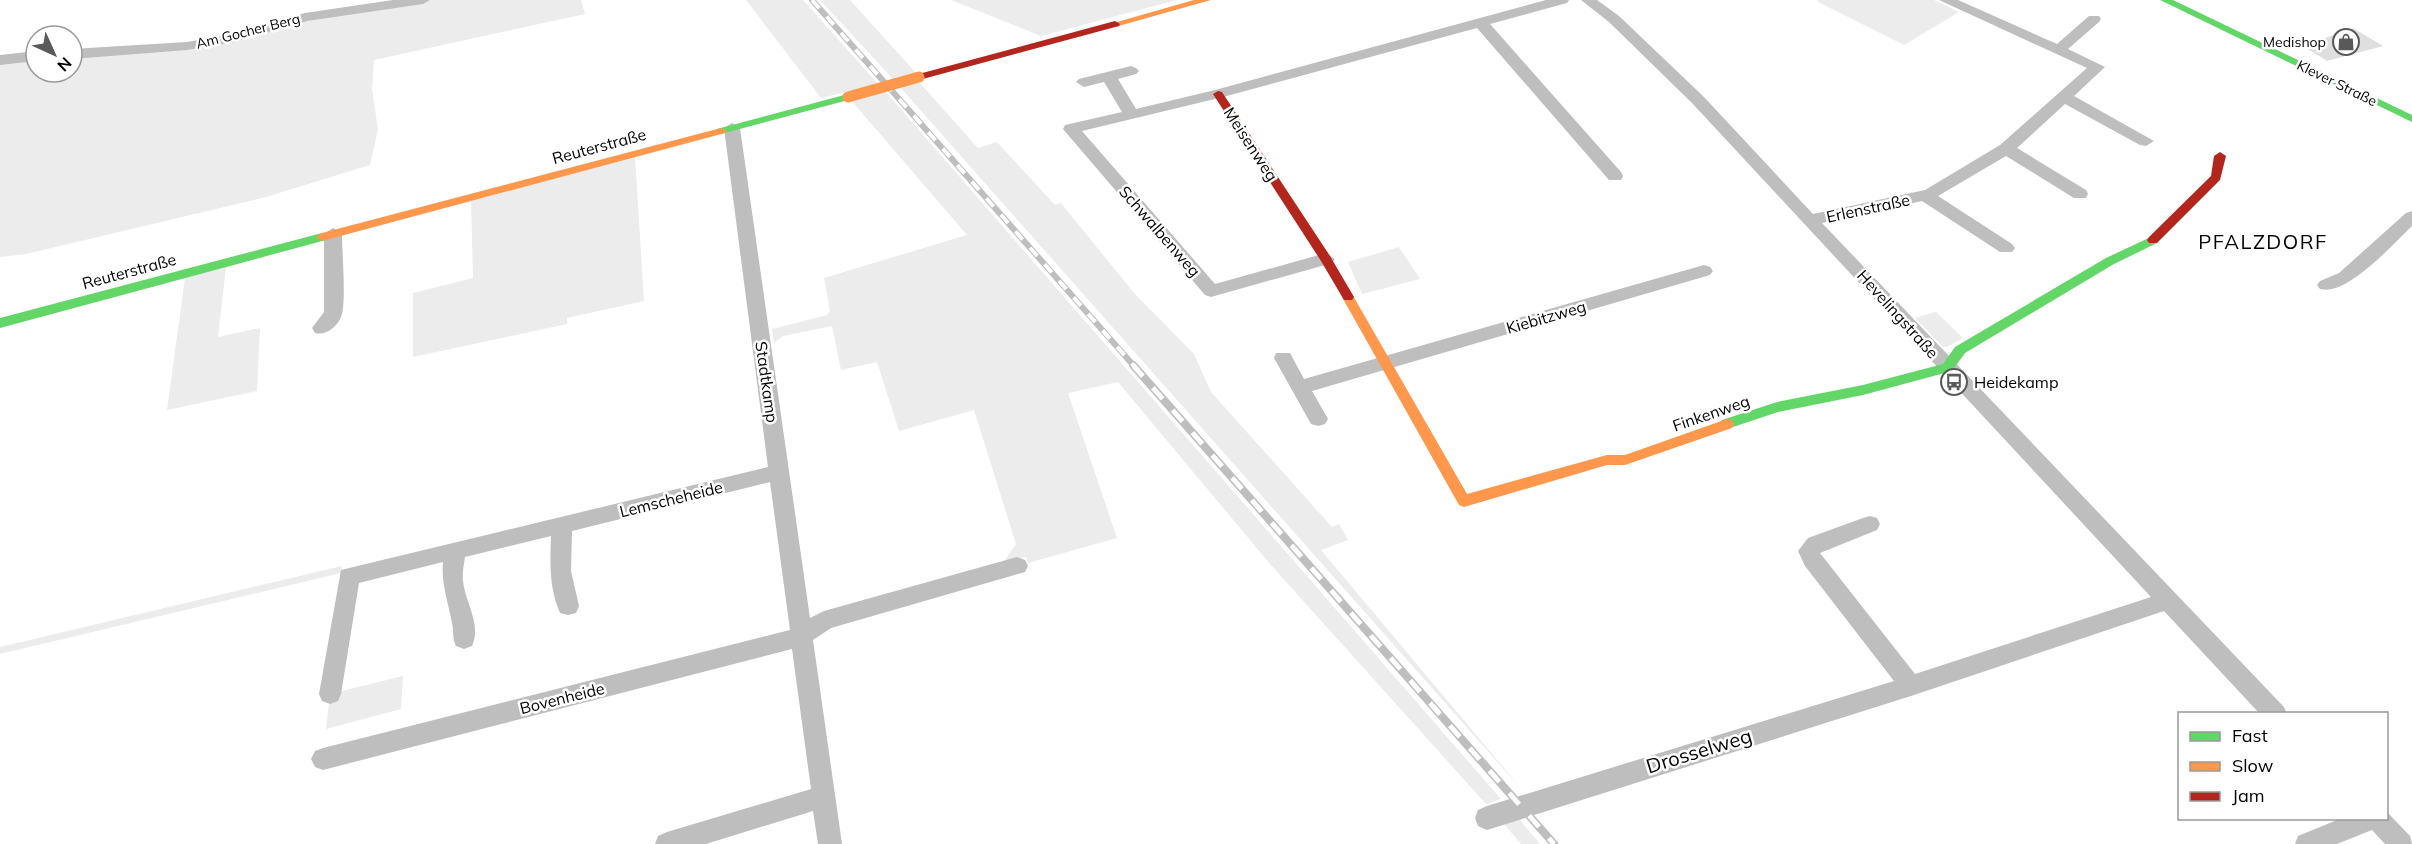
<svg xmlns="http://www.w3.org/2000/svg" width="2412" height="844" viewBox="0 0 2412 844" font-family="Mulish,sans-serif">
	<rect width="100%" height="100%" fill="#fff"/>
	<g fill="#ececec">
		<path d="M 432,0 L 581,0 L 585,14 L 374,60 L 372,89 L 378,130 L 370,165 L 266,197 L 26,254 L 0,257 L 0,62 L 36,58 L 36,72 L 72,72 L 72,56 L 188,48 L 306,18 Z"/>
		<path d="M 746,0 L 803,0 L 878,84 L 821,98 Z"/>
		<path d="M 820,0 L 850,0 L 916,73 L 893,79 Z"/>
		<path d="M 951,0 L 1177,0 L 1041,36 Z"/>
		<path d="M 1818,0 L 1934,0 L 1959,12 L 1904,45 L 1818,2 Z"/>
		<path d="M 918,81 L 978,148 L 997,142 L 1055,205 L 1061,203 L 1134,293 L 1194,354 L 1211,392 L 1332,527 L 1339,524 L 1348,540 L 1321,550 L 1524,792 L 899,86 Z"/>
		<path d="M 884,90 L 1501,799 L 1486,804 L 1270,564 L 1118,382 L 1068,393 L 1117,538 L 1028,563 L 1026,557 L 1003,563 L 1016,544 L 974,410 L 899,431 L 877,362 L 841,370 L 832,326 L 783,336 L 774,343 L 772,329 L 827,315 L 830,311 L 824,278 L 967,235 L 850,99 Z"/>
		<path d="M 635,157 L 644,301 L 567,318 L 567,324 L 413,357 L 413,293 L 473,278 L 471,201 Z"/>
		<path d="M 1399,247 L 1420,279 L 1362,294 L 1348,262 Z"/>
		<path d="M 226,267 L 218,337 L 260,328 L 257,391 L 167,410 L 185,278 Z"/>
		<path d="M 1935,312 L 1936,312 L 1963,338 L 1947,347 L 1942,346 L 1915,318 Z"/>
		<path d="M 342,566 L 341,573 L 0,654 L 0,647 Z"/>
		<path d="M 403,676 L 401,709 L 326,729 L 330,694 Z"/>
		<path d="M 1519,819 L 1540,844 L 1521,844 L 1504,824 Z"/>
	</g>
	<path fill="#dfdfdf" d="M 2353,28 L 2383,46 L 2327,61 L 2303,46 Z"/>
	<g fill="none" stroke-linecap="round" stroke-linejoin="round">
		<g fill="#bebebe" fill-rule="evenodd">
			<path d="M 393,0 L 430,0 L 423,4 L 307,21 L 234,42 L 187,50 L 72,59 L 72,49 L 187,42 L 232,34 L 305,13 Z"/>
			<path d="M 1546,0 L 1569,0 L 1567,3 L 1490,24 L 1621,172 L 1623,176 L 1621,180 L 1609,180 L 1477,28 L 1223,97 L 1082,131 L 1215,284 L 1326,253 L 1335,259 L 1332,263 L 1211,297 L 1205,295 L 1063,129 L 1065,125 L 1122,112 L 1104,82 L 1084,87 L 1076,82 L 1079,79 L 1131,66 L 1136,68 L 1139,71 L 1136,74 L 1118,79 L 1136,109 L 1215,90 Z"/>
			<path d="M 1581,0 L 1597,0 L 1619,16 L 1704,97 L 1813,214 L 1925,190 L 2000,145 L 2087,68 L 1939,0 L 1958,0 L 2057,44 L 2089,16 L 2099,16 L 2101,19 L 2099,22 L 2068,49 L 2105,67 L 2074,96 L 2154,141 L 2146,146 L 2140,145 L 2065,104 L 2017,148 L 2086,190 L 2088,194 L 2086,198 L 2074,198 L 2006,156 L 1938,196 L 2012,244 L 2015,248 L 2012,252 L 2000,252 L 1922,201 L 1822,223 L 2284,707 L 2287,714 L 2260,714 L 2164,611 L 1911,696 L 1487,830 L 1478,826 L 1475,818 L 1478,810 L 1487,806 L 1894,681 L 1805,566 L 1798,551 L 1808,538 L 1863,518 L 1870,516 L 1877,518 L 1880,524 L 1877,530 L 1820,553 L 1915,674 L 2151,597 L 1692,103 L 1609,22 Z"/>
			<path d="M 36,51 L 36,61 L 0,65 L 0,55 Z"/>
			<path d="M 732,123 L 740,128 L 810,618 L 824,611 L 1017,557 L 1025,560 L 1028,566 L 1025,572 L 831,628 L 813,640 L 842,844 L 818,844 L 813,811 L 706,844 L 655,844 L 658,836 L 667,832 L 811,789 L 792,649 L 323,770 L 315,767 L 311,759 L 315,751 L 323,748 L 790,630 L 770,482 L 572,531 L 571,571 L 579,606 L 576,613 L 568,615 L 560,613 C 549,588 550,562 551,536 L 465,557 C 464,564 462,573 463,581 C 465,602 482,625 472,646 L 464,649 L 456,646 C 452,638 454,631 452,623 C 448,601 441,584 443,562 L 359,583 L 341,694 L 338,701 L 330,704 L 322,701 L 319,694 L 341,570 L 768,467 L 724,128 Z"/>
			<path d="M 2412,211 L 2412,226 C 2393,244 2346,297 2320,289 L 2317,285 L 2320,281 L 2339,273 L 2406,213 Z"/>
			<path d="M 333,228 L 342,234 C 342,252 346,298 342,314 C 339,326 326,336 315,333 L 312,328 L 324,312 L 324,234 Z"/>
			<path d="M 1704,265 L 1710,267 L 1713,271 L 1710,275 L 1312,391 L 1328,419 L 1325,424 L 1318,426 L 1311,424 L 1274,358 L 1276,353 L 1290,353 L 1304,379 Z"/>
			<path d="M 2386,811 L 2410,836 L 2412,844 L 2385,844 L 2372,830 L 2337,844 L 2295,844 L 2298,836 L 2342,818 L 2386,818 Z"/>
		</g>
		<g fill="#63d668" fill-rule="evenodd">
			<path d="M 2160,0 L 2173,0 L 2412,115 L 2412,122 Z"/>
			<path d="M 848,94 L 853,97 L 852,99 L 721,134 L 715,131 L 717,129 Z"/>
			<path d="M 322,233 L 326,234 L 328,237 L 326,240 L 0,328 L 0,318 Z"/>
			<path d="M 2153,236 L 2159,240 L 2157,243 L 2114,264 L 1965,353 L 1952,371 L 1863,395 L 1778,412 L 1727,429 L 1722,428 L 1720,424 L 1722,420 L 1777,402 L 1863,385 L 1943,364 L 1955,347 L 2106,258 Z"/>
		</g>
		<g fill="#ff974d" fill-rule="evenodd">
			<path d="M 1194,0 L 1211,0 L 1115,27 L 1110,24 Z"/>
			<path d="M 721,128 L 727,131 L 725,133 L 322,241 L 316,237 L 322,233 Z"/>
			<path d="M 1348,293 L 1352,294 L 1467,494 L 1607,455 L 1625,455 L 1727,419 L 1732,420 L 1734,424 L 1732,428 L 1625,465 L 1607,465 L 1464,507 L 1459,505 L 1342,297 Z"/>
		</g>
		<g fill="#b3261e" fill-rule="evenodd">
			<path d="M 1115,21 L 1120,24 L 1119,26 L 919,80 L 914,77 L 915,75 Z"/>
			<path d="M 1218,91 L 1222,92 L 1330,256 L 1354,297 L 1352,300 L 1344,300 L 1321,261 L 1213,94 Z"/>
			<path d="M 2220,152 L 2226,156 L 2220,180 L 2157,243 L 2149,243 L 2147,240 L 2149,237 L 2211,176 L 2214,156 Z"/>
		</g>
		<defs>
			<path id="rail-far1" d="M 812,0 L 1134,366"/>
			<path id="rail" d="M 1133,365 L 1554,844"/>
		</defs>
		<use href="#rail-far1" stroke="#bebebe" stroke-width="6"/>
		<use href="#rail" stroke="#bebebe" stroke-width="8"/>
		<use href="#rail-far1" stroke="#fff" stroke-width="4" stroke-dasharray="11" stroke-linecap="butt"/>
		<use href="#rail" stroke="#fff" stroke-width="5" stroke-dasharray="15" stroke-linecap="butt"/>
		<path stroke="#ff974d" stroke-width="11" d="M 848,97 L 919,77"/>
	</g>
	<defs>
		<symbol id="shop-ring" viewBox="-11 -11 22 22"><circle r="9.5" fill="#fff" stroke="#595959" stroke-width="1.5"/><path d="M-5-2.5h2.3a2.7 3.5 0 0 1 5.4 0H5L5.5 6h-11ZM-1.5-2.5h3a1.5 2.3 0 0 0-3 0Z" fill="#595959"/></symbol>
		<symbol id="bus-ring" viewBox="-11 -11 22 22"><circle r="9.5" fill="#fff" stroke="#595959" stroke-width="1.5"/><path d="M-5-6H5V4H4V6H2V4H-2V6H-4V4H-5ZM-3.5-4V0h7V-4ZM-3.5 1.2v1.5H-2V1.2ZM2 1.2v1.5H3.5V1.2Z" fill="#595959"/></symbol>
	</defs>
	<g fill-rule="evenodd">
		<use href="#shop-ring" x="2331" y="27" width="30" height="30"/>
		<use href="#bus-ring" x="1939" y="367" width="30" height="30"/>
	</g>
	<g text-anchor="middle" stroke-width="5" stroke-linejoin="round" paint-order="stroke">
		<g font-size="14" fill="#000" stroke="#fff">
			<text transform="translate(248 31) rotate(-14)" y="5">Am Gocher Berg</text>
			<text transform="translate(2337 83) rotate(26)" y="5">Klever Straße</text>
		</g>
		<g font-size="14" fill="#000" stroke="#fff" text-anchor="end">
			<text x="2326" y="47">Medishop</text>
		</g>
		<g font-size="16" fill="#000" stroke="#fff">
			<text transform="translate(1251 144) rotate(57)" y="6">Meisenweg</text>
			<text transform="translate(599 146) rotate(-15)" y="6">Reuterstraße</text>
			<text transform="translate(1868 208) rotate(-12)" y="6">Erlenstraße</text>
			<text transform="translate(1160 231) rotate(49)" y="6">Schwalbenweg</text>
			<text transform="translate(129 271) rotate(-15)" y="6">Reuterstraße</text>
			<text transform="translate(1898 314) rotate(48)" y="6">Hevelingstraße</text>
			<text transform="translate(1546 317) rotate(-16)" y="6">Kiebitzweg</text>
			<text transform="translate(767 382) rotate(82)" y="6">Stadtkamp</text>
			<text transform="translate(1711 413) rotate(-19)" y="6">Finkenweg</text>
			<text transform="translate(671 499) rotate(-14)" y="6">Lemscheheide</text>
			<text transform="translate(562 698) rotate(-14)" y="6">Bovenheide</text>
		</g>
		<g font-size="16" fill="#000" stroke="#fff" text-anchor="start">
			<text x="1974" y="388">Heidekamp</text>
		</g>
		<g font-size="20" letter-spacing="1.5" fill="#000" stroke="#fff">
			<text x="2263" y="249">PFALZDORF</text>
		</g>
		<g font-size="20" fill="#000" stroke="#fff">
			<text transform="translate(1699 751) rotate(-17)" y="7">Drosselweg</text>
		</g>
	</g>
	<rect x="2178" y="712" width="210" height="108" fill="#ffffff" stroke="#999999" stroke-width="1.5"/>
	<rect x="2190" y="732" width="30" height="9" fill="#63d668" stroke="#999999" stroke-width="1.5"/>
	<text x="2232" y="742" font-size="18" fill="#000000">Fast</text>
	<rect x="2190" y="762" width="30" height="9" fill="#ff974d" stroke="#999999" stroke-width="1.5"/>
	<text x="2232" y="772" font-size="18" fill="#000000">Slow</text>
	<rect x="2190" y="792" width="30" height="9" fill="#b3261e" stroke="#999999" stroke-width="1.5"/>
	<text x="2232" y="802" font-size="18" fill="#000000">Jam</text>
	<g transform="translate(54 54) rotate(135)"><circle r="28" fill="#ffffff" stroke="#999999" stroke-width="1.5"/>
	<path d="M0-4.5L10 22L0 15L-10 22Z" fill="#595959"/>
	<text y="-9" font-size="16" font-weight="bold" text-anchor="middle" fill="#000000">N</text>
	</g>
</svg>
